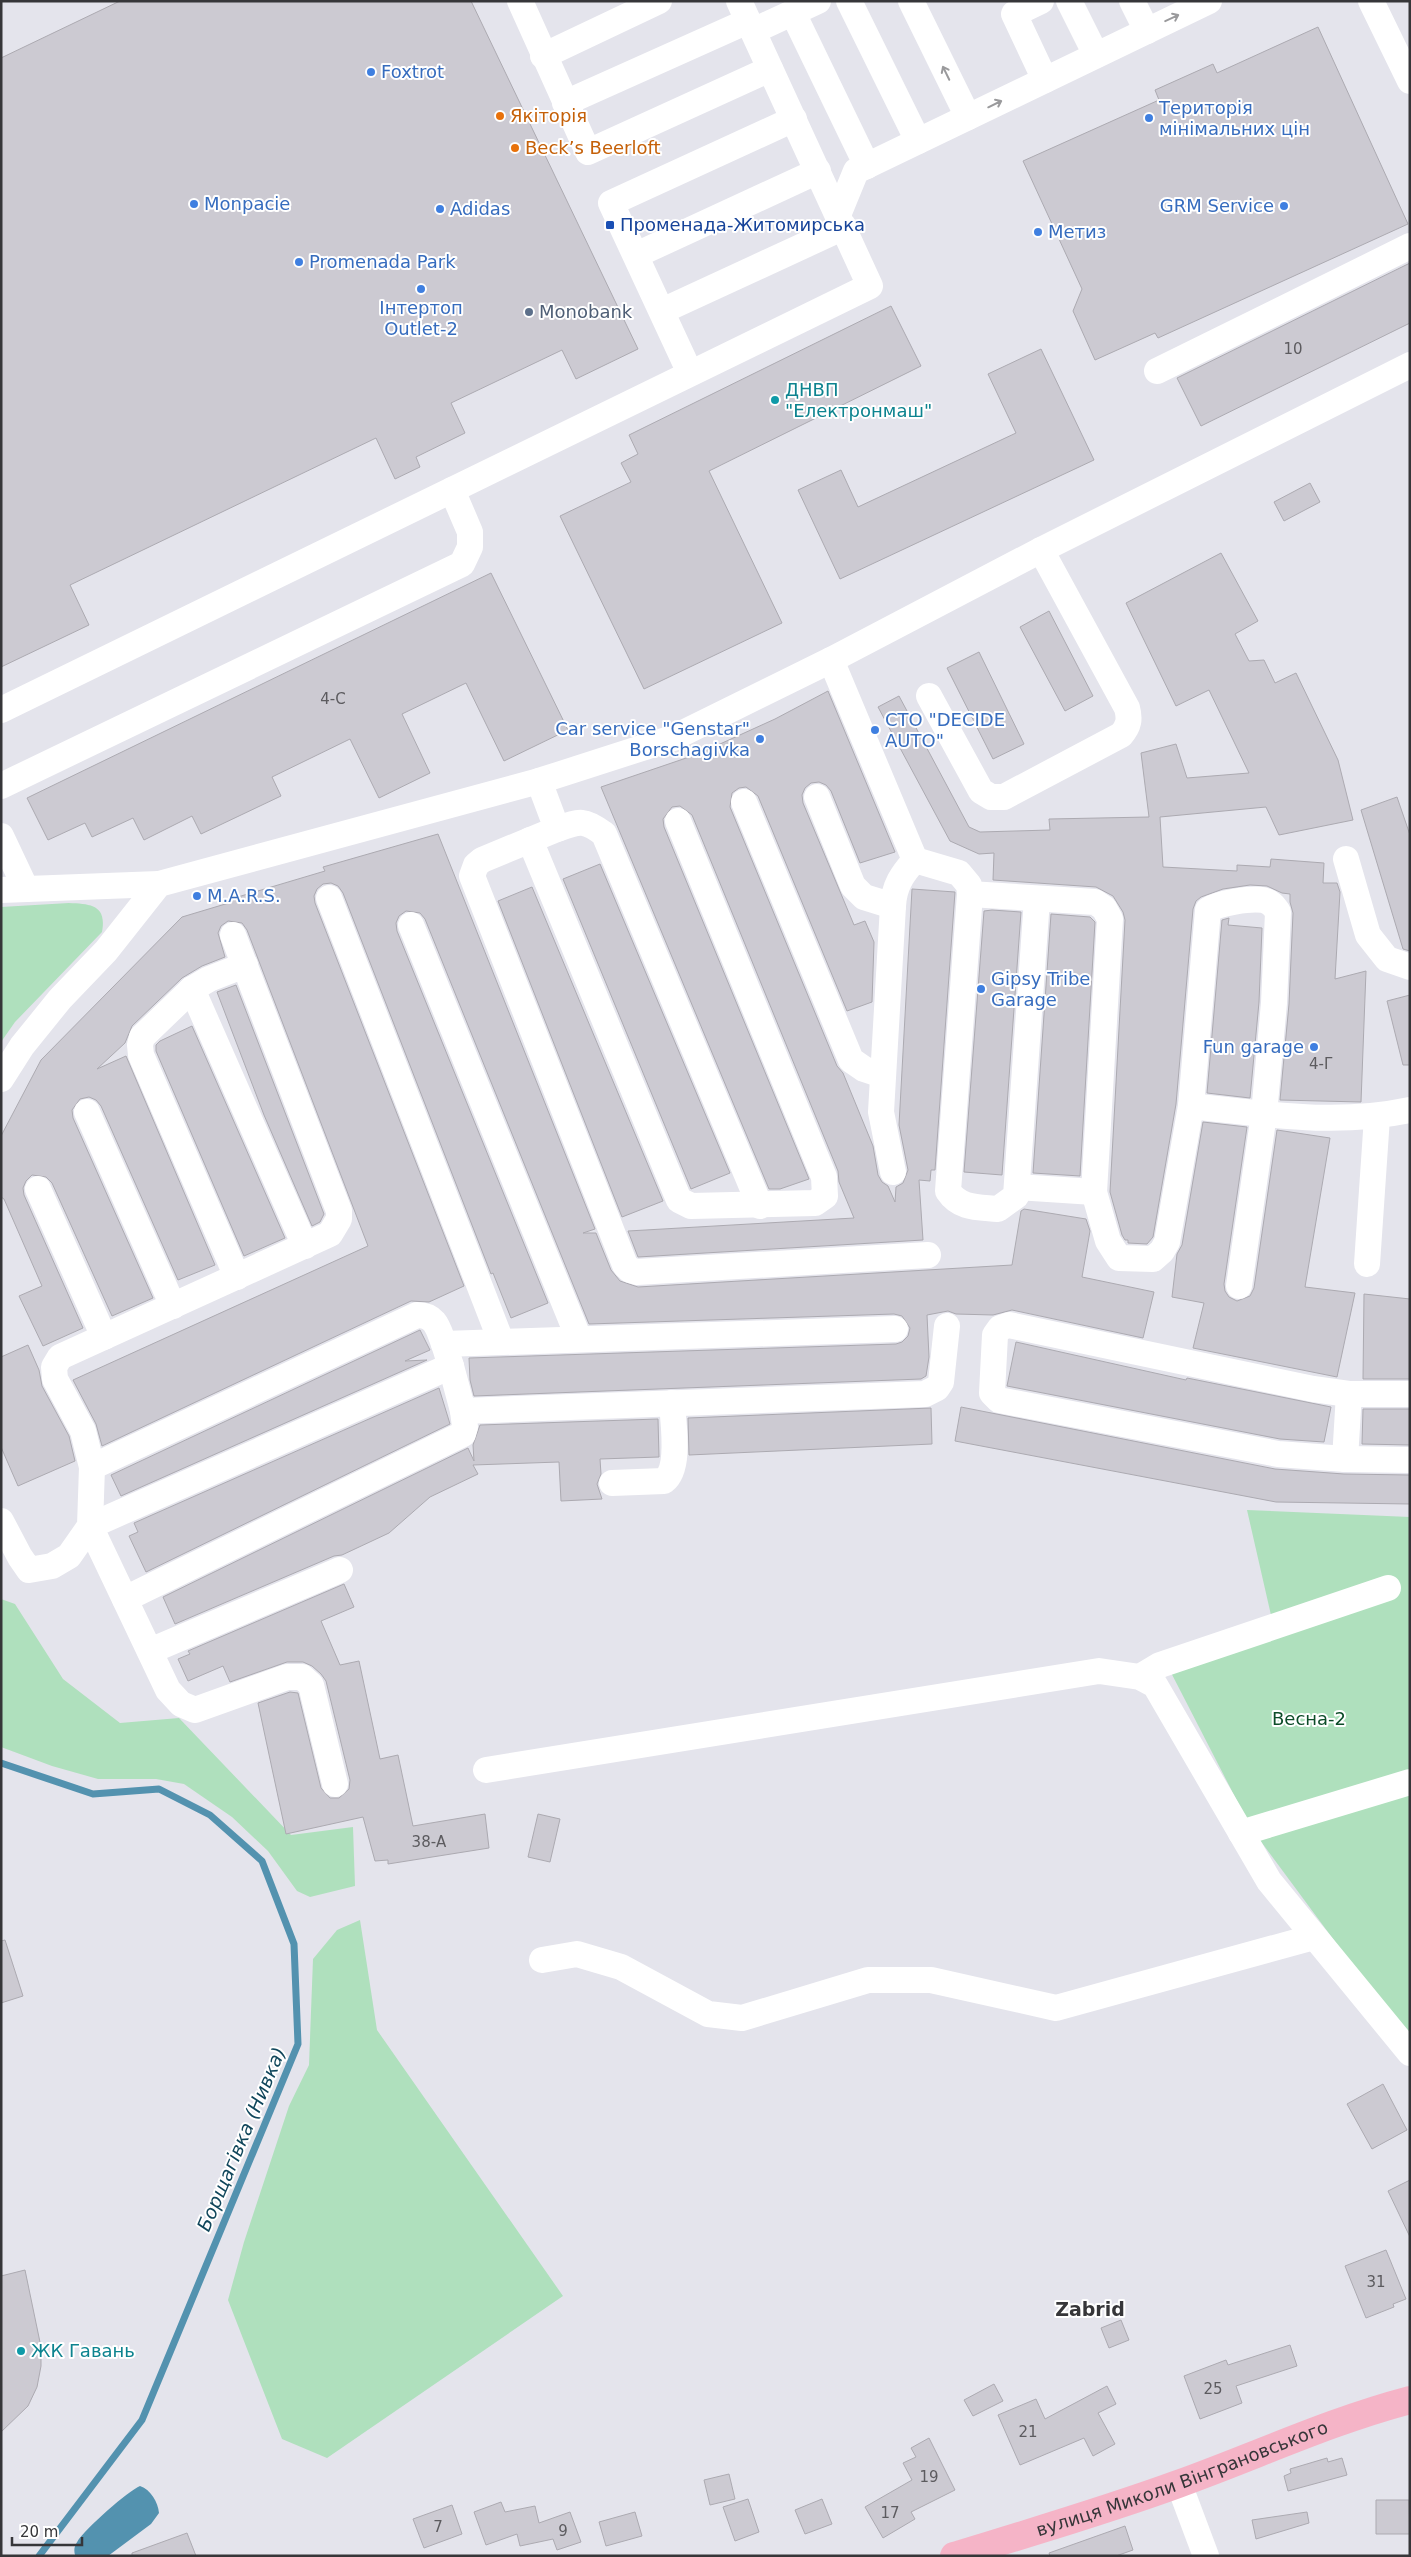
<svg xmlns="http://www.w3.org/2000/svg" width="1411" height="2557" viewBox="0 0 1411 2557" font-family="'DejaVu Sans',sans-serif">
	<rect width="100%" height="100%" fill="#e4e4ec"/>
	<g fill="#afe0bd">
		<path d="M 69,903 C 91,904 107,905 102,932 L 15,1022 L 1,1042 L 1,907 Z"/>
		<path d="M 1247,1510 L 1410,1517 L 1410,2034 L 1376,1997 L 1251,1828 L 1164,1659 L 1273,1624 Z"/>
		<path d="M 1,1599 L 15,1604 L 63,1679 L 120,1723 L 179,1718 L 291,1835 L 353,1827 L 355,1886 L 310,1897 L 297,1891 L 268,1851 L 232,1817 L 184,1784 L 156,1779 L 98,1779 L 52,1766 L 1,1747 Z"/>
		<path d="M 360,1920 L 377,2030 L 563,2296 L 327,2458 L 282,2439 L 228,2300 L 244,2242 L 289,2106 L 309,2065 L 313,1959 L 337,1930 Z"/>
	</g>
	<path fill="#5392af" d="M 140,2486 C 151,2490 158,2502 159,2513 L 151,2524 L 108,2556 L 75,2555 C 74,2551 74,2548 76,2544 C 81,2532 128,2491 140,2486 Z"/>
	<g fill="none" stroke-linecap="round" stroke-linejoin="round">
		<path stroke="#5392af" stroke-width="7" d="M 1,1763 L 93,1794 L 159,1789 L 210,1815 L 262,1861 L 294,1944 L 298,2044 L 142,2420 L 39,2556"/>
	</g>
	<g fill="#cccad2" stroke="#acaab1">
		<path d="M 120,1 L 471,1 L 638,349 L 576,379 L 562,350 L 451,403 L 465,433 L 416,457 L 420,467 L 395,479 L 376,438 L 70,585 L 89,625 L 1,667 L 1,58 Z"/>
		<path d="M 1318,27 L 1408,224 L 1158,338 L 1155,333 L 1095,360 L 1073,311 L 1082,289 L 1023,161 L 1159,100 L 1155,90 L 1213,64 L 1217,73 Z"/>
		<path d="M 1410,263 L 1410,323 L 1201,426 L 1177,378 Z"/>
		<path d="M 891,306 L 921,366 L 709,471 L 782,623 L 644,689 L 560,516 L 631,482 L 621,463 L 638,454 L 629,435 Z"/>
		<path d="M 1041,349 L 1094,460 L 840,579 L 798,490 L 841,470 L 858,507 L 1016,433 L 988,374 Z"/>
		<path d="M 1310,483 L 1320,502 L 1284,521 L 1274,502 Z"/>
		<path d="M 1221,553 L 1258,621 L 1235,634 L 1249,661 L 1264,660 L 1275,683 L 1296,673 L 1338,760 L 1353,820 L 1279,835 L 1266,807 L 1160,817 L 1163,867 L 1237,871 L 1237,865 L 1270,867 L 1271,859 L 1324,863 L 1323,883 L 1337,883 L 1340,892 L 1335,979 L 1366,971 L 1361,1102 L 1280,1100 L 1289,1004 L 1293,913 L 1290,902 L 1290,894 L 1282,893 L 1267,886 L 1250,885 L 1223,889 L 1201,897 L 1196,901 L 1193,909 L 1176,1104 L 1153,1237 L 1147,1244 L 1128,1243 L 1128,1240 L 1125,1240 L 1122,1235 L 1110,1192 L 1125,920 L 1123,912 L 1113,896 L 1096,887 L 993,880 L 994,853 L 979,854 L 950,841 L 878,707 L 899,696 L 969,827 L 980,832 L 1050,830 L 1049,819 L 1149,817 L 1141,753 L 1176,744 L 1187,778 L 1249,773 L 1209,690 L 1176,706 L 1126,603 Z"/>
		<path d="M 491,573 L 568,730 L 504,761 L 466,683 L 402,714 L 430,773 L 379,798 L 350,739 L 272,777 L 281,796 L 201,834 L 192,816 L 144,840 L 133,818 L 92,837 L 85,823 L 48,840 L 27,798 Z"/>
		<path d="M 1049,611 L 1093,696 L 1065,711 L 1020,627 Z"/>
		<path d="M 979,652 L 1024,744 L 993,759 L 947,668 Z"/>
		<path d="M 828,691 L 895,852 L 860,863 L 831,791 L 826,785 L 819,782 L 811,783 L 805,788 L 802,795 L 803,803 L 854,925 L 865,921 L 874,942 L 872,1002 L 847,1011 L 758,796 L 746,787 L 739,788 L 732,793 L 730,807 L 837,1066 L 843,1073 L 873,1146 L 878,1175 L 882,1182 L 888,1186 L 895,1202 L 896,1187 L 903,1183 L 908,1170 L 899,1125 L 912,889 L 955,892 L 935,1170 L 931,1170 L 930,1181 L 919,1180 L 923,1240 L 638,1257 L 628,1231 L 854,1218 L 839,1182 L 838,1171 L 692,815 L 680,806 L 672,807 L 663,819 L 664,827 L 809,1179 L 780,1189 L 769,1189 L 601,787 L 698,754 L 775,719 Z"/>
		<path d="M 1397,797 L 1410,835 L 1410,951 L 1403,949 L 1361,810 Z"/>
		<path d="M 438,834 L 595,1229 L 583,1233 L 596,1233 L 611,1270 L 620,1281 L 638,1287 L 1012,1265 L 1021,1211 L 1024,1209 L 1086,1219 L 1090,1231 L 1082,1277 L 1154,1292 L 1143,1338 L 1012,1310 L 993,1315 L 956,1314 L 948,1311 L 927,1315 L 929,1357 L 926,1376 L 921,1379 L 474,1396 L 470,1380 L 469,1358 L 896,1344 L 902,1342 L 908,1336 L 910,1328 L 902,1316 L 894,1314 L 589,1324 L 425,919 L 420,913 L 406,911 L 399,916 L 396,923 L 397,931 L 548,1303 L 511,1318 L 493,1273 L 491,1274 L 343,893 L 338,886 L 331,883 L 323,884 L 317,889 L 314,896 L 315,903 L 464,1286 L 429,1302 L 411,1301 L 102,1446 L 96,1424 L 73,1380 L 368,1246 L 247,930 L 242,923 L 228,921 L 221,926 L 218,933 L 225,957 L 202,966 L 182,978 L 132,1026 L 125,1043 L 97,1069 L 126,1056 L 215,1265 L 178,1280 L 101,1106 L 96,1100 L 89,1097 L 80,1099 L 72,1110 L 73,1118 L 153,1298 L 112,1316 L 52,1183 L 46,1177 L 32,1175 L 26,1181 L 23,1188 L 24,1195 L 83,1328 L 43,1346 L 19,1296 L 42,1286 L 4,1199 L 1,1197 L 1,1136 L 41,1060 L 182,917 L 232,902 L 231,899 L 325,871 L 323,867 Z"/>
		<path d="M 600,864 L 730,1173 L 691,1189 L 563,879 Z"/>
		<path d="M 532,887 L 663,1201 L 622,1217 L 498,901 Z"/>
		<path d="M 992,910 L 1021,912 L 1002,1175 L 964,1172 L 984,911 Z"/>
		<path d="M 1051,914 L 1090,917 L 1095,922 L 1080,1176 L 1033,1173 Z"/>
		<path d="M 1229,918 L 1228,925 L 1262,928 L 1259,1002 L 1250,1098 L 1207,1093 L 1222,920 Z"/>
		<path d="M 236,985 L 324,1214 L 320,1222 L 312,1226 L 264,1115 L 217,992 Z"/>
		<path d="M 1410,995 L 1410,1065 L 1403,1065 L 1387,1001 Z"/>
		<path d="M 192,1026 L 285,1238 L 244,1256 L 156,1051 L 156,1045 L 160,1041 Z"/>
		<path d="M 1203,1122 L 1247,1127 L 1224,1284 L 1225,1291 L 1229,1297 L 1237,1301 L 1250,1296 L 1254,1288 L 1277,1130 L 1330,1138 L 1305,1287 L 1355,1293 L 1337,1377 L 1193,1348 L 1204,1303 L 1172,1297 L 1177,1254 L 1182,1245 Z"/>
		<path d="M 1364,1294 L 1410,1299 L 1410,1379 L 1363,1379 Z"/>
		<path d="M 420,1330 L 430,1350 L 405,1361 L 427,1360 L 121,1496 L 111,1475 Z"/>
		<path d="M 1016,1342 L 1186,1380 L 1187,1378 L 1331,1407 L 1324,1442 L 1280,1439 L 1007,1386 Z"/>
		<path d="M 28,1345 L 39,1370 L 42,1386 L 69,1436 L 75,1461 L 18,1486 L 1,1447 L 1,1357 Z"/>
		<path d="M 439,1388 L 450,1424 L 146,1572 L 129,1536 L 138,1532 L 134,1523 Z"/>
		<path d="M 961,1407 L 1275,1469 L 1344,1474 L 1410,1475 L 1410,1504 L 1276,1502 L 955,1441 Z"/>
		<path d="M 931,1408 L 932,1444 L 689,1455 L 688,1418 Z"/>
		<path d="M 1363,1409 L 1410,1409 L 1410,1445 L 1362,1444 Z"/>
		<path d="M 658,1419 L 659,1457 L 600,1459 L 601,1474 L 597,1484 L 602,1499 L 561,1501 L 559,1462 L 473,1465 L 478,1474 L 430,1497 L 389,1533 L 342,1555 L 334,1556 L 175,1624 L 163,1597 L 468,1448 L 474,1461 L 473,1445 L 480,1425 Z"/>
		<path d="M 344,1584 L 354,1607 L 321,1621 L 340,1665 L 359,1661 L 380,1759 L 398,1755 L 413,1826 L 485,1814 L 489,1848 L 388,1864 L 388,1860 L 375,1861 L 363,1817 L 286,1834 L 258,1703 L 290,1692 L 298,1693 L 321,1788 L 330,1798 L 339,1798 L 349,1789 L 350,1780 L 326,1681 L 321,1674 L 312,1666 L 303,1662 L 287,1662 L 230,1682 L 223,1666 L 188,1681 L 178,1659 L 190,1654 L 188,1651 Z"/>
		<path d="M 538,1814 L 560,1819 L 550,1862 L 528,1857 Z"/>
		<path d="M 5,1940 L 23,1996 L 1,2003 L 1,1941 Z"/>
		<path d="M 1383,2084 L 1407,2130 L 1372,2149 L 1347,2104 Z"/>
		<path d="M 1410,2180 L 1410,2237 L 1388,2191 Z"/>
		<path d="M 1386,2250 L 1406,2299 L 1393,2304 L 1394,2307 L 1366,2318 L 1345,2266 Z"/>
		<path d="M 25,2270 L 41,2347 L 41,2366 L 37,2387 L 28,2406 L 1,2432 L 1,2276 Z"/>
		<path d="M 1121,2320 L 1129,2340 L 1109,2348 L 1101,2328 Z"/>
		<path d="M 1290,2345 L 1297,2366 L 1236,2386 L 1242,2403 L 1200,2419 L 1184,2376 L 1226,2360 L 1228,2365 Z"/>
		<path d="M 994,2384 L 1003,2401 L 973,2416 L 964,2400 Z"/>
		<path d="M 1107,2386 L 1116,2404 L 1098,2413 L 1115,2444 L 1093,2456 L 1084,2438 L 1020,2465 L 998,2415 L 1036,2399 L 1045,2419 Z"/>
		<path d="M 929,2438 L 955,2490 L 911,2512 L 915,2519 L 883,2538 L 865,2507 L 912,2480 L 903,2463 L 916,2457 L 911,2448 Z"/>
		<path d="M 1327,2458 L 1328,2462 L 1342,2458 L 1347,2475 L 1288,2491 L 1284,2476 L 1291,2473 L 1290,2469 Z"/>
		<path d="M 729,2474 L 735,2499 L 710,2505 L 704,2480 Z"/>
		<path d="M 748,2499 L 759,2532 L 735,2541 L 723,2507 Z"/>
		<path d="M 822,2499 L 832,2524 L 805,2534 L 795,2510 Z"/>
		<path d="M 1376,2500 L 1409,2500 L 1410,2534 L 1376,2534 Z"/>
		<path d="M 501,2502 L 505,2512 L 535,2506 L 539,2523 L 570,2512 L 581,2542 L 557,2550 L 553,2539 L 520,2546 L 517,2534 L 486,2545 L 474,2512 Z"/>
		<path d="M 452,2505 L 462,2534 L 424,2548 L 413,2519 Z"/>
		<path d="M 635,2512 L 642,2536 L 606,2546 L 599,2522 Z"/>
		<path d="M 1307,2512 L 1309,2523 L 1256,2539 L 1252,2520 Z"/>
		<path d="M 1125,2526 L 1133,2550 L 1116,2556 L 1050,2556 L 1049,2553 Z"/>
		<path d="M 187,2533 L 196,2556 L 132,2556 L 132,2553 Z"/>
	</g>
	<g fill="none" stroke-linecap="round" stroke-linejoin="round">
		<g stroke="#fff" stroke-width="26">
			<path d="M 520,1 L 588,152 L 770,69"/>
			<path d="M 849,1 L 918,141"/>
			<path d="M 911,1 L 968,117"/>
			<path d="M 1041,1 L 1014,14 L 1045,80"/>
			<path d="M 1069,1 L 1096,55"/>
			<path d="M 1132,1 L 1147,31"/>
			<path d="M 1371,1 L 1410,81"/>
			<path d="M 793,13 L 867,166"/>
			<path d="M 753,31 L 818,1"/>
			<path d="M 543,56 L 659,1"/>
			<path d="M 565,103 L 748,21"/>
			<path d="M 838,215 L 856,171 L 1209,1"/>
			<path d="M 636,255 L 818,171"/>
			<path d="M 662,311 L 844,227"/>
			<path d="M 1157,371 L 1410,246"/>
			<path d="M 690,373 L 611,203 L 794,119"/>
			<path d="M 831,660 L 915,860 L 959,873 L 969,885 L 970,894 L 1095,902 L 1104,908 L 1110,919 L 1094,1192 L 1108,1241 L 1119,1258 L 1153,1259 L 1162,1251 L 1167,1242 L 1191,1106 L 1208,910 C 1219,903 1250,898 1263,900 C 1271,902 1274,906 1278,912 L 1274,1003 L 1264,1114 L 1239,1286"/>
			<path d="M 929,696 L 981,791 L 991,797 L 1004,797 L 1121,735 C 1129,726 1130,719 1127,708 L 1041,550"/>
			<path d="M 1,710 L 870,286 L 739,1"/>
			<path d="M 539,781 L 557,829 L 482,860 L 476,865 L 472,876 L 625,1265 L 630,1270 L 637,1272 L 928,1255"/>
			<path d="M 1,786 L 462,564 L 470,547 L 470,532 L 452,490"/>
			<path d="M 817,797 L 853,886 L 864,897 L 893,906"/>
			<path d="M 744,802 L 851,1060 L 864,1069 L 882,1075"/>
			<path d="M 557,829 C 580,821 584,819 604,834 L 760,1206"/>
			<path d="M 1,836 L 26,889"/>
			<path d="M 530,840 L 679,1200 L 691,1206 L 815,1203 L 825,1196 L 824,1177 L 678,821"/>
			<path d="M 1346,859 L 1368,935 L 1387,959 L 1410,967"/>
			<path d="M 1,890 L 159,884"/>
			<path d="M 970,894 L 948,1191 C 960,1209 978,1207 998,1209 L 1016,1196 L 1037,899"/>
			<path d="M 329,898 L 501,1341"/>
			<path d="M 411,925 L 579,1339"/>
			<path d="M 192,989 L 305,1246"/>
			<path d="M 1,1079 L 22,1046 L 60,999 L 106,951 L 159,884 L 539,781 L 673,738 L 831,660 L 1041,550 L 1410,365"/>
			<path d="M 1191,1106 C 1266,1114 1335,1126 1410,1110"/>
			<path d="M 87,1112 L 173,1306"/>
			<path d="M 893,1172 L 881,1112 L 893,906 C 894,886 902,874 915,860"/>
			<path d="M 1017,1187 L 1094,1192"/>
			<path d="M 38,1189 L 104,1337"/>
			<path d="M 1367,1264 L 1377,1117"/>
			<path d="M 237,1277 L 141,1055 L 140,1045 L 142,1037 L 192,989 L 209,979 L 245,965"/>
			<path d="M 451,1366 L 463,1411 L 925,1394 L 937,1388 L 941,1382 L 947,1326"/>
			<path d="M 1410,1394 L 1349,1394 L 1313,1389 L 1009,1325 L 1000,1328 L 995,1335 L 992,1393 L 999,1400 L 1278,1454 L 1345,1459 L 1410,1460"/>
			<path d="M 1345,1459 L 1349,1394"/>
			<path d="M 92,1467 L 417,1315 C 436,1315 438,1328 444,1344"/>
			<path d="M 612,1483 L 664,1481 C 681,1468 673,1423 672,1403"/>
			<path d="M 1,1521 L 20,1557 L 29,1570 L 52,1566 L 69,1556 L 90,1526 L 92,1467 L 83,1431 L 55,1379 L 54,1367 L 60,1357 L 330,1234 L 339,1219 L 339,1211 L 233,935"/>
			<path d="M 125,1599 L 463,1434 L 465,1427 L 463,1411"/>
			<path d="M 150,1651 L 340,1570"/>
			<path d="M 1140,1677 L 1160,1665 L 1388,1588"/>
			<path d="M 486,1770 L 1099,1671 L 1140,1677 L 1155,1685 L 1269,1881 L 1410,2053"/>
			<path d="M 335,1784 L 311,1685 L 302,1677 L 287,1677 L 195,1710 L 181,1704 L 168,1690 L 90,1526 L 451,1366 L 444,1344 L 895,1329"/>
			<path d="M 1241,1833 L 1410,1782"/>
			<path d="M 542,1960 L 577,1954 L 621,1967 L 708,2014 L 742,2018 L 868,1980 L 931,1980 L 1056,2008 L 1314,1937"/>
			<path d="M 1179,2484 L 1206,2556"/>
		</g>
		<path stroke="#f5b4c7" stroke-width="28" id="s1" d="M 954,2556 C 1029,2533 1104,2511 1178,2484 C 1256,2456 1330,2421 1410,2400"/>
	</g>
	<defs><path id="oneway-shaft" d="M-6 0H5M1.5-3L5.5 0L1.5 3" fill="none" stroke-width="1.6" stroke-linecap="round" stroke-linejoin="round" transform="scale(1.25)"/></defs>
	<g stroke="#9a9a9c">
		<use href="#oneway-shaft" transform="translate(1172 18) rotate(-25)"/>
		<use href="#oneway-shaft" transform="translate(946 73) rotate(-116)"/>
		<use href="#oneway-shaft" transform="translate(995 104) rotate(-26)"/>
	</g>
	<g fill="#3f7fe0" stroke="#fff" stroke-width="2">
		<circle cx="371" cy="72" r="5"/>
		<circle cx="1149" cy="118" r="5"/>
		<circle cx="194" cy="204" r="5"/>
		<circle cx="1284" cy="206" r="5"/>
		<circle cx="440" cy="209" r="5"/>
		<circle cx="1038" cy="232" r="5"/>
		<circle cx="299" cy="262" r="5"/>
		<circle cx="421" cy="289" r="5"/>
		<circle cx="875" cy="730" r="5"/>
		<circle cx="760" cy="739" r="5"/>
		<circle cx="197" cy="896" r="5"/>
		<circle cx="981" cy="989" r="5"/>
		<circle cx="1314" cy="1047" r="5"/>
	</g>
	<g fill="#e8710a" stroke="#fff" stroke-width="2">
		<circle cx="500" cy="116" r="5"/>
		<circle cx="515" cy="148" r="5"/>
	</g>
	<rect fill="#1a4fb4" stroke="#fff" stroke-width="2" x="605" y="220" width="10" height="10" rx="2.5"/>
	<circle fill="#5c6f8a" stroke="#fff" stroke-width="2" cx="529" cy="312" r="5"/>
	<g fill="#0f9aa8" stroke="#fff" stroke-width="2">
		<circle cx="775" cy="400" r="5"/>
		<circle cx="21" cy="2351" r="5"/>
	</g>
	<g text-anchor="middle" stroke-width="4" stroke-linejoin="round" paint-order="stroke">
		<g font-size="15" fill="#5c5b5f">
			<text x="1293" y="354">10</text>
			<text x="333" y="704">4-С</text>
			<text x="1321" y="1069">4-Г</text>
			<text x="429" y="1847">38-А</text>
			<text x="1376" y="2287">31</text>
			<text x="1213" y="2394">25</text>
			<text x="1028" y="2437">21</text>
			<text x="929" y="2482">19</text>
			<text x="890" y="2518">17</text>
			<text x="438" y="2532">7</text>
			<text x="563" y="2536">9</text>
		</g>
		<g font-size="18" fill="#366cbe" stroke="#fff" text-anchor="start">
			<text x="381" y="78">Foxtrot</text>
			<text x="1159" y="114">Територія<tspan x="1159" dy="21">мінімальних цін</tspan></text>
			<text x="204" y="210">Monpacie</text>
			<text x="1274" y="212" text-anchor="end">GRM Service</text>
			<text x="450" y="215">Adidas</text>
			<text x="1048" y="238">Метиз</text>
			<text x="309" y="268">Promenada Park</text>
			<text x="421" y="314" text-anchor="middle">Інтертоп<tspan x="421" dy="21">Outlet-2</tspan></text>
			<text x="885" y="726">СТО "DECIDE<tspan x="885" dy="21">AUTO"</tspan></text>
			<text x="750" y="735" text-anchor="end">Car service "Genstar"<tspan x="750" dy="21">Borschagivka</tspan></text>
			<text x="207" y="902">M.A.R.S.</text>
			<text x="991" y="985">Gipsy Tribe<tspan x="991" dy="21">Garage</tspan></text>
			<text x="1304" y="1053" text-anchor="end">Fun garage</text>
		</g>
		<g font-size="18" fill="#c56008" stroke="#fff" text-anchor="start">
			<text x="510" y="122">Якіторія</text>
			<text x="525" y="154">Beck’s Beerloft</text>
		</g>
		<g font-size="18" fill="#164399" stroke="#fff" text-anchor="start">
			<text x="620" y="231">Променада-Житомирська</text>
		</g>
		<g font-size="18" fill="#4e5e75" stroke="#fff" text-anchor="start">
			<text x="539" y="318">Monobank</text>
		</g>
		<g font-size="18" fill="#0d838f" stroke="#fff" text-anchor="start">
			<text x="785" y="396">ДНВП<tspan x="785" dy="21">"Електронмаш"</tspan></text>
			<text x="31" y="2357">ЖК Гавань</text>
		</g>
		<g font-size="18" fill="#0d4d29" stroke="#fff">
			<text x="1309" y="1725">Весна-2</text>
		</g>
		<g font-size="18" fill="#363639" stroke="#fff">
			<text dy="6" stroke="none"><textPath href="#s1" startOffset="241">вулиця Миколи Вінграновського</textPath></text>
		</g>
		<g font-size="19" font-style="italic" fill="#10465b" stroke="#fff">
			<text transform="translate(241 2139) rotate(-67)" y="7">Борщагівка (Нивка)</text>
		</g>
		<g font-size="19" font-weight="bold" fill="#363639" stroke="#fff">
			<text x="1090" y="2316">Zabrid</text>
		</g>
	</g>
	<rect width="1411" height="2557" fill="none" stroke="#363639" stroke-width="5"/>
	<path d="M12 2537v8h70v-8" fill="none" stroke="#363639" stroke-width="2.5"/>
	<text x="20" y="2537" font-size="15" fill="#363639" stroke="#ffffff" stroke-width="4" paint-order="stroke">20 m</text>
</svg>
